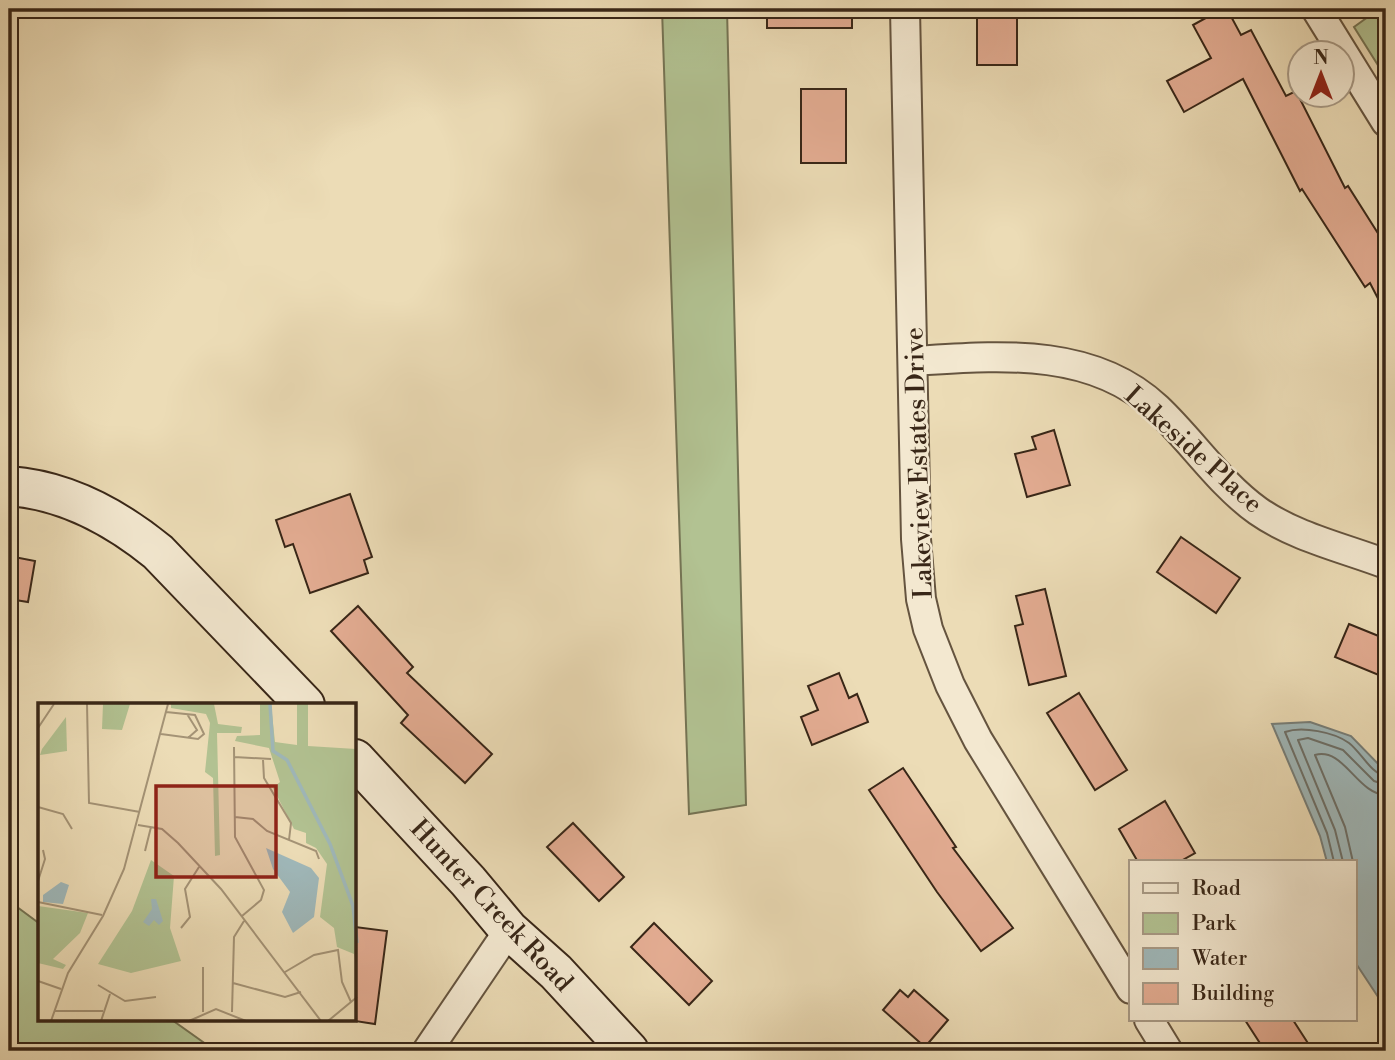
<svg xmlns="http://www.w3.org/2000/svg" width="1395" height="1060" viewBox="0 0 1395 1060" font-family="'Libre Bodoni',serif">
	<rect width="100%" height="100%" fill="#ecdcb6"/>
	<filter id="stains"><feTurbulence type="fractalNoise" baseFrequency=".00286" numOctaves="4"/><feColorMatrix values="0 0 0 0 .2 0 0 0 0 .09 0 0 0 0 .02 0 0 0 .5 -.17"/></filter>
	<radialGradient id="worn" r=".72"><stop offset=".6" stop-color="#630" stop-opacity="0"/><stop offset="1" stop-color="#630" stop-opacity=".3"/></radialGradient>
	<g fill="#b2c292" stroke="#757454" stroke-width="2">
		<path d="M 662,9 L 727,9 L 746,805 L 689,814 Z"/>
		<path d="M 1379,9 L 1386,9 L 1386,78 L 1354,27 Z"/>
		<path d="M 9,901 L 40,924 L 40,1020 L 172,1020 L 210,1047 L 210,1051 L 9,1051 Z"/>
	</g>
	<path fill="#9fb8ba" stroke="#767e79" stroke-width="2" d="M 1310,722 L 1351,736 L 1386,772 L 1386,1009 L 1355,962 L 1355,862 L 1327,862 L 1320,836 L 1272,724 Z"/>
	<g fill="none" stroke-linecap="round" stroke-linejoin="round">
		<g stroke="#6c6f68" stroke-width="2">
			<path d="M 1334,862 L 1327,833 L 1285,732 C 1302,726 1334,732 1349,743 C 1361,752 1371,774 1386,776"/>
			<path d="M 1343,862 L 1335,830 L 1298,740 L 1308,738 L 1343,750 L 1374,781 L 1386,785"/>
			<path d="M 1353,862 L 1345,827 L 1315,755 C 1344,747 1357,794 1386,795"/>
		</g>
	</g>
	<g fill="#e3ac92" stroke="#382617" stroke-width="2">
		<rect x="767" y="9" width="85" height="19"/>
		<rect x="977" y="9" width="40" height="56"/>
		<path d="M 1222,9 L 1227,9 L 1241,35 L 1251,30 L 1286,96 L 1296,91 L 1345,188 L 1348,186 L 1386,246 L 1386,314 L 1370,283 L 1365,287 L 1302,189 L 1300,191 L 1243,79 L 1184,112 L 1167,81 L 1211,58 L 1193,25 Z"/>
		<rect x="801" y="89" width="45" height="74"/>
		<path d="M 1054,430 L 1070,485 L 1027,497 L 1015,454 L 1036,449 L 1032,437 Z"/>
		<path d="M 350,494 L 372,557 L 364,560 L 368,573 L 310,593 L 293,544 L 285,547 L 276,520 Z"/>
		<path d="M 1181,537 L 1240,578 L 1216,613 L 1157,572 Z"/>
		<path d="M 9,556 L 35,561 L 28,602 L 9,599 Z"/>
		<path d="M 1045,589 L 1066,676 L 1029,685 L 1015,626 L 1023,624 L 1016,596 Z"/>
		<path d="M 358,606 L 413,667 L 407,673 L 492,754 L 465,783 L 401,723 L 408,715 L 331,631 Z"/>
		<path d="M 1349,624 L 1386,639 L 1386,678 L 1335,657 Z"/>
		<path d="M 839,673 L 849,698 L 857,694 L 868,722 L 812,745 L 801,717 L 818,710 L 808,686 Z"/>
		<path d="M 1079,693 L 1127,770 L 1095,790 L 1047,713 Z"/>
		<path d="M 903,768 L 956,847 L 953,848 L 1013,928 L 981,951 L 937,892 L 869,790 Z"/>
		<path d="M 1165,801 L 1195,853 L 1179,862 L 1138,862 L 1119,829 Z"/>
		<path d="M 573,823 L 624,877 L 599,901 L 547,847 Z"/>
		<path d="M 654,923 L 712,981 L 689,1005 L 631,947 Z"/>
		<path d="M 355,927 L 387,931 L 375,1024 L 355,1021 Z"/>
		<path d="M 900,990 L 908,997 L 914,990 L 948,1020 L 925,1047 L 883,1010 Z"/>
		<path d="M 1245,1020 L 1293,1020 L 1313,1051 L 1265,1051 Z"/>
	</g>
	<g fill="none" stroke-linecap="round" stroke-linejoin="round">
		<defs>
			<g id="street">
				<path d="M 905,9 L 916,539 L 921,599 L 928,629 L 950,685 L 978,740 L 1131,989"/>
				<path d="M 1316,9 L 1386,122"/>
				<path d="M 913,361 C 996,356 1091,346 1157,408 C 1192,441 1219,483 1258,511 C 1295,537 1344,548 1386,564"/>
				<path d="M 1149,1020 L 1168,1051"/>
				<path d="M 427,1051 L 509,930"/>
			</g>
			<g id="secondary">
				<path d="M 9,486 C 65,490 115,517 158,552 L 305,705"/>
				<path d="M 355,759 L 468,881 L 509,930 L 556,972 L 629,1051"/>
			</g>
		</defs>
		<use href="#street" stroke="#65543f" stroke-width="32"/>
		<use href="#secondary" stroke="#382617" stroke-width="42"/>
		<use href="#street" stroke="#f3e8d0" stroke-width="28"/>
		<use href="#secondary" stroke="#f3e8d0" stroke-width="38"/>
	</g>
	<g text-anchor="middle" stroke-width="5" stroke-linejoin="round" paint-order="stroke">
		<g font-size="26" fill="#382617" stroke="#f3e8d0">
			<text transform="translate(1194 449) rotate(42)" y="9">Lakeside Place</text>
			<text transform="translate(918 463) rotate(-92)" y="9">Lakeview Estates Drive</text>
			<text transform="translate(492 905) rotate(47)" y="9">Hunter Creek Road</text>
		</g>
	</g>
	<g transform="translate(38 703)">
		<rect width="318" height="318" fill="#ecdcb6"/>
		<path d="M 65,1 L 92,1 L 84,27 L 64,26 ZM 133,1 L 176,1 L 180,21 L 204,24 L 203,30 L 179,30 L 182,152 L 177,153 L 175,75 L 167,69 L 172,20 L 168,11 L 133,5 ZM 222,1 L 233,1 L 237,39 L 259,42 L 259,1 L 270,1 L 270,43 L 318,46 L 318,259 L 316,251 L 299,244 L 296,225 L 282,214 L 289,161 L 278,145 L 268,140 L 268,130 L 256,126 L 235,85 L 242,79 L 231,45 L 197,38 L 199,33 L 222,32 ZM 28,14 L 29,48 L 2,52 L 4,46 ZM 113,157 L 136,173 L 132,225 L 143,258 L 93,270 L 60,261 L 94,208 ZM 0,203 L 50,210 L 42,230 L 15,256 L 28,262 L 25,266 L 0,260 Z" fill="#b2c292"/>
		<path d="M 228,145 L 273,165 L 281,175 L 276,214 L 255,230 L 244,209 L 252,189 L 235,166 ZM 23,179 L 31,182 L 25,201 L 5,199 L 5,192 ZM 113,196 L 118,196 L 125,218 L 121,222 L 116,217 L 111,223 L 105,219 L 114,206 Z" fill="#9fb8ba"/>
		<path fill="none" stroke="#9fb8ba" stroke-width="3.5" d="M 232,1 L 235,48 L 249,57 L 292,141 L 315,203 L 319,240"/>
		<path fill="none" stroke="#a49376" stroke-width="2" d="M 49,1 L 51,100 L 102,109M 149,11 L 159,27 L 150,35M 0,25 L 16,1M 123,31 L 160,36 L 166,31 L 157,12 L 128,9M 196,44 L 197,134 L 226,187 L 223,197 L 204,213M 196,54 L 233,56M 225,57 L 226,75 L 253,120 L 251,137M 0,104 L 25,111 L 34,126M 197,114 L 215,116 L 229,128 L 278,148 L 281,156M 100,122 L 124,126 L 140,140 L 183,186 L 283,318M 107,148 L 113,124M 0,178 L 7,156 L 5,147M 0,199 L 64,212M 143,225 L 152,214 L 147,186 L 161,164M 165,264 L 165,309M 247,269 L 276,252 L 300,247 L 304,279 L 313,299M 0,278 L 23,286M 195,280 L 247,294 L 263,289M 60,282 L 87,298 L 118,294M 17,308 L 65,308M 194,309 L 196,234 L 206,218M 13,318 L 30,270 L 65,213 L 86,166 L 130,1M 63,318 L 72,291M 151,318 L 178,306 L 208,318M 290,318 L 319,294"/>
		<path fill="#8f2418" fill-opacity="0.15" stroke="#8f2418" stroke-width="3.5" d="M 118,83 L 238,83 L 238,174 L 118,174 Z"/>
		<rect width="318" height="318" fill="none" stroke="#382617" stroke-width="3.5"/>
	</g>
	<rect width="1395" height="1060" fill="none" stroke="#ecdcb6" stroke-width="35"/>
	<rect x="10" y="10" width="1374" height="1039" fill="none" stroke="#382617" stroke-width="3.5"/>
	<rect x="18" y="18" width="1360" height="1025" fill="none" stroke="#382617" stroke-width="2"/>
	<rect x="1129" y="860" width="228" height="161" fill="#f3e8d0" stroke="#a89a86" stroke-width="2"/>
	<rect x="1143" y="883" width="35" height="10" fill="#f3e8d0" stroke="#a89a86" stroke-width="2"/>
	<text x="1192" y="895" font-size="21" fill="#382617">Road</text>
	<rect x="1143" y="913" width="35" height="21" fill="#b2c292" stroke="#a89a86" stroke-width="2"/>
	<text x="1192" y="930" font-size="21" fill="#382617">Park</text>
	<rect x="1143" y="948" width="35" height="21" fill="#9fb8ba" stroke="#a89a86" stroke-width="2"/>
	<text x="1192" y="965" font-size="21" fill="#382617">Water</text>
	<rect x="1143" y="983" width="35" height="21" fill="#e3ac92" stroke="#a89a86" stroke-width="2"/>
	<text x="1192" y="1000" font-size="21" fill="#382617">Building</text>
	<g transform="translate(1321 74)"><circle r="33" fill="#f3e8d0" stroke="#a89a86" stroke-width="2"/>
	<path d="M0-5L12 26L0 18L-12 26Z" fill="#8f2418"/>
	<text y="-10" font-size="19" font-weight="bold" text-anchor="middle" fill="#382617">N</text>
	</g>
	<rect width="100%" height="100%" filter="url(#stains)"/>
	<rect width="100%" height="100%" fill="url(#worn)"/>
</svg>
